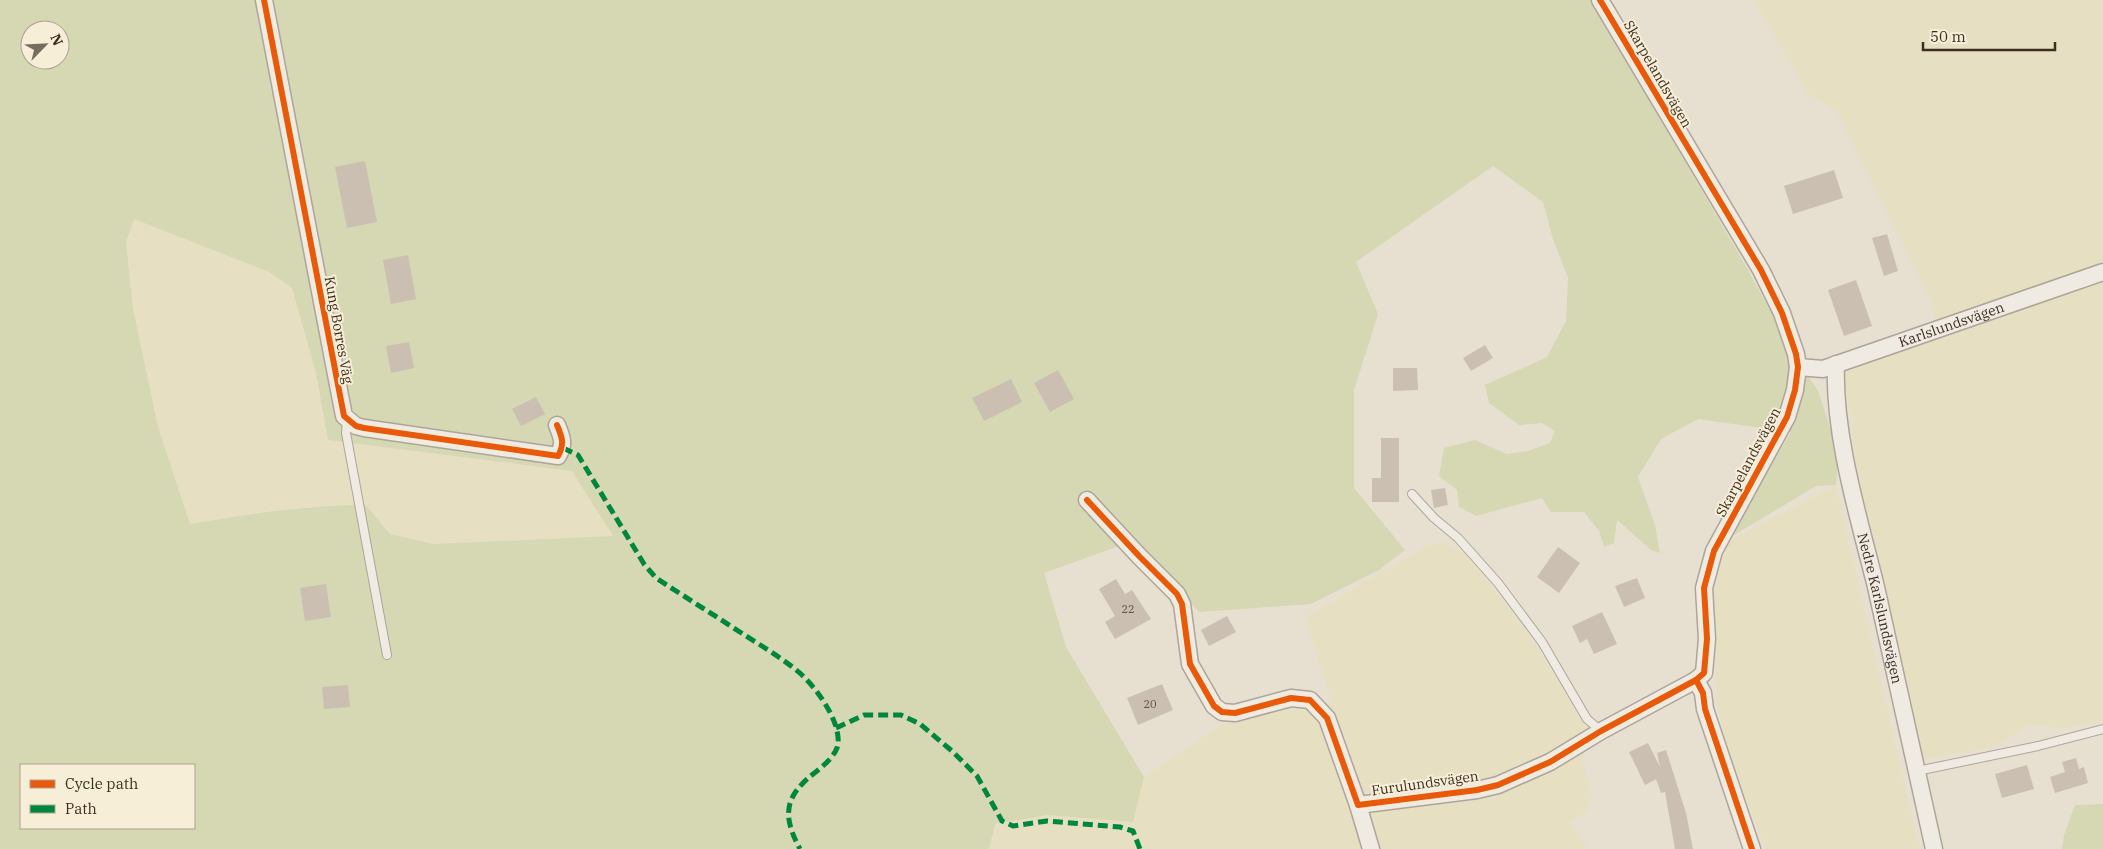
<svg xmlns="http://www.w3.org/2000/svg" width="2103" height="849" viewBox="0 0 2103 849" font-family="'IBM Plex Serif',serif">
	<rect width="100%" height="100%" fill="#e7e0d1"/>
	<g fill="#e6dfc2">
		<path d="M 1754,0 L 2103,0 L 2103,722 L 2062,729 L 2029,725 L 1991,748 L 1924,759 L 1858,480 L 1844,373 L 1940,336 L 1931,301 L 1837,112 L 1808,94 Z"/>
		<path d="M 134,219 L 269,272 L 292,288 L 316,373 L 328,440 L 572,471 L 613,536 L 434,544 L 390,534 L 366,505 L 334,505 L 266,511 L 190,524 L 158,427 L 133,309 L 126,242 Z"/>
		<path d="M 1836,485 L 1914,824 L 1921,849 L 1765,849 L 1727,747 L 1715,696 L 1715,640 L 1710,603 L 1728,541 Z"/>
		<path d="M 1444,542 L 1465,554 L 1504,602 L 1543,656 L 1589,733 L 1582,761 L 1592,795 L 1590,811 L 1570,820 L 1588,849 L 989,849 L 994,824 L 1048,815 L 1133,822 L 1144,777 L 1221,725 L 1292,705 L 1332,703 L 1305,617 L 1428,545 Z"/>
	</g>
	<g fill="#d6d7b3" fill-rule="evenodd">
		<path d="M 0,0 L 1591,0 L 1748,270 L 1789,346 L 1818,391 L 1839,454 L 1836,485 L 1816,486 L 1734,535 L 1739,521 L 1791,432 L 1698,419 L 1661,439 L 1638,477 L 1655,525 L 1660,553 L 1651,550 L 1617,520 L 1614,543 L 1604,547 L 1599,531 L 1584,512 L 1551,512 L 1542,498 L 1476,516 L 1459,507 L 1457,490 L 1439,476 L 1444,448 L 1475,440 L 1507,454 L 1528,451 L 1550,443 L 1555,431 L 1542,423 L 1519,425 L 1489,403 L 1485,385 L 1547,357 L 1566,321 L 1568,278 L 1553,239 L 1543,202 L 1493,166 L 1356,262 L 1378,314 L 1354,390 L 1354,488 L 1405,550 L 1379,570 L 1311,604 L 1199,612 L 1133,541 L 1044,573 L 1066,647 L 1144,777 L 1133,822 L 1048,815 L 995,824 L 989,849 L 0,849 ZM 30,30 L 60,30 L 60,60 L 30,60 ZM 134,219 L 269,272 L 292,288 L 316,373 L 328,440 L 572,471 L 613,536 L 434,544 L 390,534 L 366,505 C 306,505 249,514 190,524 L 158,427 L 133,309 L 126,242 ZM 21,765 L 194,765 L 194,828 L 21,828 Z"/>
		<path d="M 2103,804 L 2103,849 L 2062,849 L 2064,835 L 2075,805 Z"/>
	</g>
	<g fill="#cbbfb2">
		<path d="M 365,161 L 377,222 L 347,228 L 335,167 Z"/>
		<path d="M 1834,170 L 1843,198 L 1793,214 L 1784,186 Z"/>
		<path d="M 1887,234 L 1898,271 L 1884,276 L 1872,238 Z"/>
		<path d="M 408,255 L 416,299 L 391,304 L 383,260 Z"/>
		<path d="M 1856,280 L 1872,326 L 1844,336 L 1828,290 Z"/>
		<path d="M 409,342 L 414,368 L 391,373 L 386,346 Z"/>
		<path d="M 1485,345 L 1493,358 L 1471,371 L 1463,358 Z"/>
		<path d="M 1393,368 L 1417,368 L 1418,390 L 1393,391 Z"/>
		<path d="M 1058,370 L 1074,399 L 1050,412 L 1034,383 Z"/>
		<path d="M 1011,379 L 1022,402 L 984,421 L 972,398 Z"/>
		<path d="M 536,397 L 545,414 L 521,426 L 512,409 Z"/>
		<path d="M 1381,438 L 1399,438 L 1399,502 L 1372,502 L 1372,478 L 1381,478 Z"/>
		<path d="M 1445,488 L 1448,505 L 1434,508 L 1431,490 Z"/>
		<path d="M 1558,547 L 1580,563 L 1559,593 L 1537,577 Z"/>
		<path d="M 1637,578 L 1645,598 L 1624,607 L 1615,586 Z"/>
		<path d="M 1116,579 L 1125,594 L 1132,590 L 1151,619 L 1115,639 L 1105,622 L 1115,616 L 1099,589 Z"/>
		<path d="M 326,584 L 331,617 L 305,621 L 300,588 Z"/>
		<path d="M 1602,612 L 1617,644 L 1594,654 L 1587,639 L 1580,643 L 1572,626 Z"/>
		<path d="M 1227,616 L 1236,632 L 1209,646 L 1201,630 Z"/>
		<path d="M 1162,684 L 1173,710 L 1138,725 L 1127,698 Z"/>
		<path d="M 348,685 L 350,707 L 324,709 L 322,687 Z"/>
		<path d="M 1648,743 L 1660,767 L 1657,753 L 1666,750 L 1686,813 L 1693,849 L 1675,849 L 1665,792 L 1661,793 L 1656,779 L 1662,776 L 1645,785 L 1629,752 Z"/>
		<path d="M 2076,758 L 2079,769 L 2084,767 L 2088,783 L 2055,793 L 2050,777 L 2065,772 L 2062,762 Z"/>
		<path d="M 2027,765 L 2034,789 L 2002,798 L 1995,774 Z"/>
	</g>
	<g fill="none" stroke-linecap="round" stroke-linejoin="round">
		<defs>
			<g id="service">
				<path d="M 347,420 L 346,433 L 387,655"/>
				<path d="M 1412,494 L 1434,518 L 1458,538 L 1498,583 L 1542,642 L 1587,719 L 1601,731"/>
				<path d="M 1917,771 L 2038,746 L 2103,729"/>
			</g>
			<g id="minor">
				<path d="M 264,0 L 344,416 L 356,426 L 364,428 L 558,456 C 565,444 562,437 557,425"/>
				<path d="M 1600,0 L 1761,270 L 1782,313 L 1796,354 L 1798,367 L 1795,390 L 1787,417 L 1714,551 L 1704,588 L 1707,639 L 1704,673 L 1696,680 L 1703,693 L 1705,709 L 1752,849"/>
				<path id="s1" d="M 1836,364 C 1833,435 1859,518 1876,587 C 1896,674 1914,762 1934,849"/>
				<path id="s2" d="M 1798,367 L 1823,369 L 2103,272"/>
				<path d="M 1087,500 L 1139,556 L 1177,594 L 1182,604 L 1190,664 L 1214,706 L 1222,712 L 1235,713 L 1291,698 L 1310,700 L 1327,718 L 1358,805 L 1477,790 L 1498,785 L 1550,762 L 1601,731 L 1696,680"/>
				<path d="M 1358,805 L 1371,849"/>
			</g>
		</defs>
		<use href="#service" stroke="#ada599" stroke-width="10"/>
		<use href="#minor" stroke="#ada599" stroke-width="19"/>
		<use href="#service" stroke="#efebe3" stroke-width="8"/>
		<use href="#minor" stroke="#efebe3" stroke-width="16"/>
		<g stroke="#00873e" stroke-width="5" stroke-dasharray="10 5" stroke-linecap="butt">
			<path d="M 563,448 L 578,455 L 644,564 L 656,578 C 685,597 714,615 743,634 C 763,647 784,659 802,675 C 818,690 844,726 837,748 C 833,758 824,765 817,771 C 785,795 781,814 800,849"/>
			<path d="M 836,728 L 864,715 L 901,715 L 920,724 L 952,751 L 977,776 L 1002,821 L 1013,826 L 1047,821 L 1120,827 L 1133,831 L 1140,849"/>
		</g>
		<defs>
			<g id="cycleway">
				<path d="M 264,0 L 344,416 L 356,426 L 364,428 L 558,456 C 565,444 562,437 557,425"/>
				<path d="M 1600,0 L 1761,270 L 1782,313 L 1796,354 L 1798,367 L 1795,390 L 1787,417 L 1714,551 L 1704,588 L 1707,639 L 1704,673 L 1696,680 L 1703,693 L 1705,709 L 1752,849"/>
				<path d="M 1087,500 L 1139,556 L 1177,594 L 1182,604 L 1190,664 L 1214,706 L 1222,712 L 1235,713 L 1291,698 L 1310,700 L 1327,718 L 1358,805 L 1477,790 L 1498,785 L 1550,762 L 1601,731 L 1696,680"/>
			</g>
		</defs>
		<use href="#cycleway" stroke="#f7eed8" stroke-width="9"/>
		<use href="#cycleway" stroke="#e8590c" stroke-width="6"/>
	</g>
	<g text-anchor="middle" stroke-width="4" stroke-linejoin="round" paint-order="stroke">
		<g font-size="11" fill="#605244">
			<text x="1128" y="613">22</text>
			<text x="1150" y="708">20</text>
		</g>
		<g font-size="14" fill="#3d2e20" stroke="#f7eed8">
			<text transform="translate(1658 74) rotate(60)" y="5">Skarpelandsvägen</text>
			<text dy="5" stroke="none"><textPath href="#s2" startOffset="161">Karlslundsvägen</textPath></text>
			<text transform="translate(339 330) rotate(80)" y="5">Kung Borres Väg</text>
			<text transform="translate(1748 462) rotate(-62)" y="5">Skarpelandsvägen</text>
			<text dy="5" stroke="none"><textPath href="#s1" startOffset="249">Nedre Karlslundsvägen</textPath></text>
			<text transform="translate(1425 783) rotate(-8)" y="5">Furulundsvägen</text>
		</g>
	</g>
	<rect x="20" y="764" width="175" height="65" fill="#f7eed8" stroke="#ada18e"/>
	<rect x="30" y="780" width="25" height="8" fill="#e8590c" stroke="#ada18e"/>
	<text x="65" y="789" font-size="15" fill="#3d2e20">Cycle path</text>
	<rect x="30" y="805" width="25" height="8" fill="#00873e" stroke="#ada18e"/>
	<text x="65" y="814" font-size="15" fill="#3d2e20">Path</text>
	<g transform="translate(45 45) rotate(66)"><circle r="24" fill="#f7eed8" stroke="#ada18e"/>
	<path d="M0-4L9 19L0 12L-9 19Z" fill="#786c5e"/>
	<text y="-8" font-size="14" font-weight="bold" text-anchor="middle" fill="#3d2e20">N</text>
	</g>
	<path d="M1923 42v8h132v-8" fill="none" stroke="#3d2e20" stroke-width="2.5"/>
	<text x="1930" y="42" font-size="15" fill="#3d2e20" stroke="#f7eed8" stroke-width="4" paint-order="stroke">50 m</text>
</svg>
